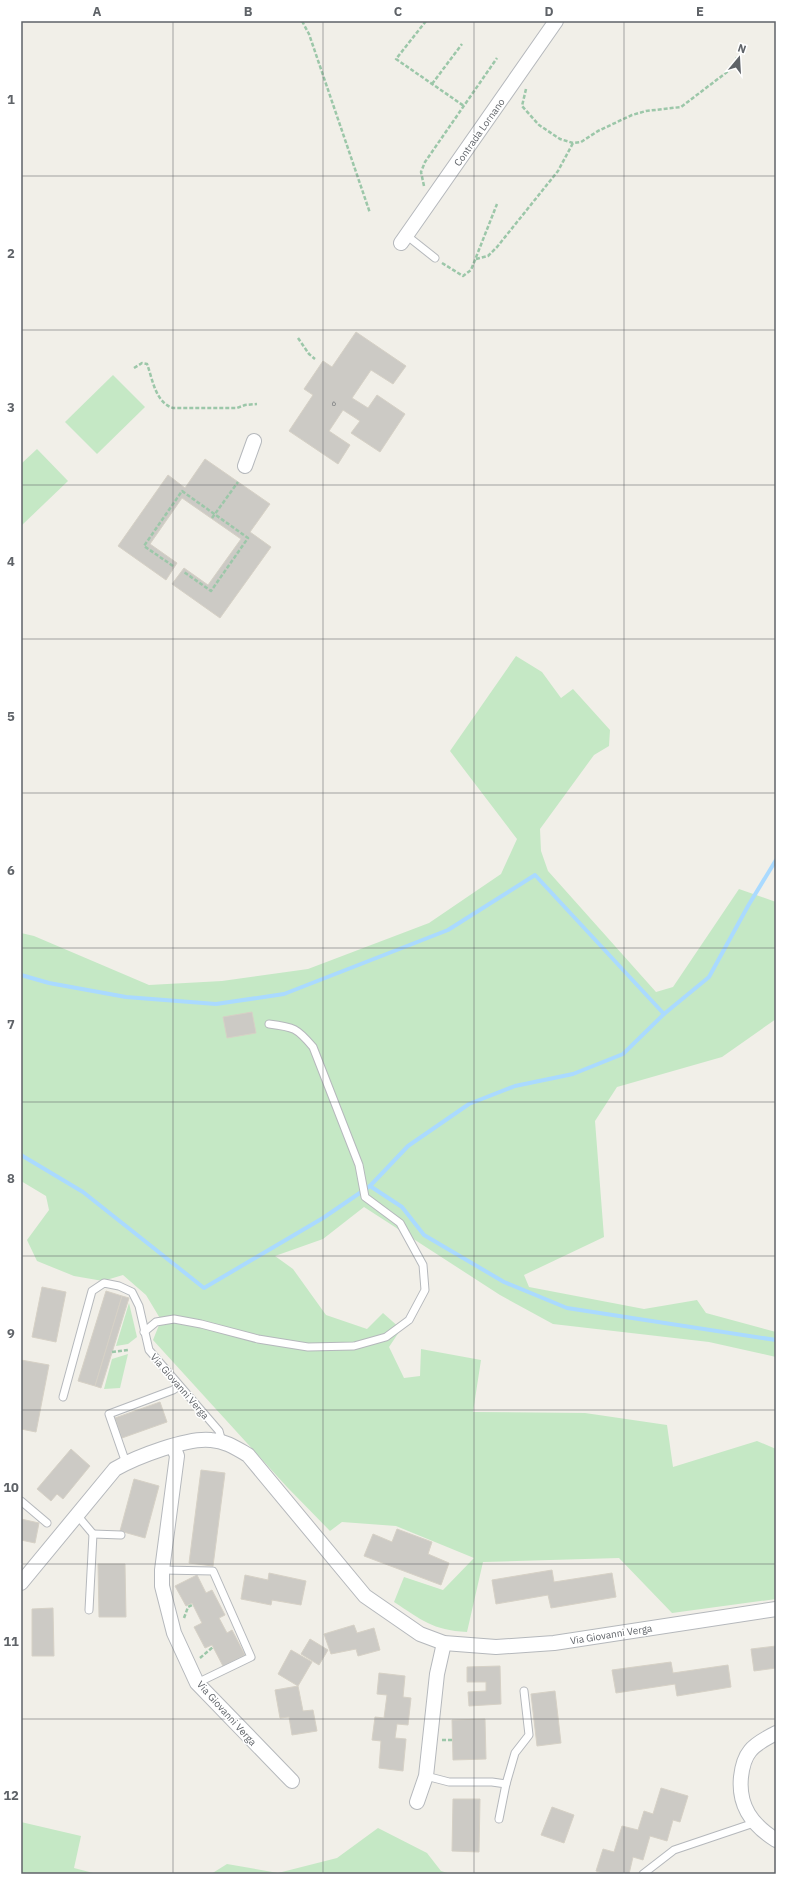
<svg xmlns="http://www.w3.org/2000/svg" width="797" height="1895" viewBox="0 0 797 1895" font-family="'IBM Plex Sans',sans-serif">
	<rect width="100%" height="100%" fill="#f1efe8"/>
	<g fill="#c5e8c5">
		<path d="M 113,375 L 145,407 L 97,454 L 65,422 Z"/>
		<path d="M 37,449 L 68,481 L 21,526 L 21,464 Z"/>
		<path d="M 516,656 L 542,672 L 561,698 L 573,689 L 610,730 L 609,746 L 594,755 L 540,829 L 541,851 L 548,871 L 656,992 L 673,987 L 739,889 L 776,902 L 776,1019 L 722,1057 L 617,1087 L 595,1121 L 604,1237 L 524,1275 L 529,1287 L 644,1309 L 697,1300 L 706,1313 L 776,1332 L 776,1357 L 709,1342 L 553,1324 L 500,1295 L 364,1207 L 323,1239 L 275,1256 L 293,1269 L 326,1315 L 367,1329 L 383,1313 L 401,1329 L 389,1347 L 404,1378 L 420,1376 L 421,1349 L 481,1360 L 473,1412 L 585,1413 L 667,1425 L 673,1467 L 757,1441 L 776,1449 L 776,1599 L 672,1613 L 619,1558 L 483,1562 L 467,1632 C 432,1630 422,1620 394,1602 L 404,1577 L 443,1590 L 474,1558 L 396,1526 L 342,1522 L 330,1531 L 287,1487 L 153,1340 L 161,1320 L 146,1295 L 123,1275 L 103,1281 L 74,1276 L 37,1261 L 27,1240 L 49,1210 L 46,1196 L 21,1181 L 21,933 L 34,936 L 149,985 L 222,981 L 308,969 L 429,923 L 501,874 L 517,839 L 450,751 Z"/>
		<path d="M 129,1303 L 137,1337 L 128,1344 L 116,1346 Z"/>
		<path d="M 128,1354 L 120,1388 L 104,1389 L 112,1359 Z"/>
		<path d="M 21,1822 L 81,1836 L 74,1868 L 97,1874 L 21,1874 Z"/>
		<path d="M 378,1828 L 427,1853 L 441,1871 L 451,1874 L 211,1874 L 227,1864 L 278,1873 L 337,1858 Z"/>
	</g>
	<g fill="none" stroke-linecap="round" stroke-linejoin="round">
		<g stroke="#aadaff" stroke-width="4">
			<path d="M 21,975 L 49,983 L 126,997 L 216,1004 L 284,994 L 448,930 L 535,875 L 664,1014"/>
			<path d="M 21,1155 L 83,1192 L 204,1288 L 323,1218 L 370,1186 L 402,1207 L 424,1235 L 504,1282 L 567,1308 L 776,1340"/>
			<path d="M 370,1186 L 408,1146 L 469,1104 L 515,1086 L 573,1074 L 623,1054 L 664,1014 L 709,977 L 748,906 L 776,860"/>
		</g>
	</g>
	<g fill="#cccac5" stroke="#d6d1c6">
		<path d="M 356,332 L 406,366 L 393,384 L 371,370 L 352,398 L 368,408 L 377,395 L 405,414 L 380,452 L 351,433 L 360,421 L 343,410 L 329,431 L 350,445 L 338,464 L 289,431 L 313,395 L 304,389 L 323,361 L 332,367 Z"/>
		<path d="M 205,459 L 270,504 L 250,532 L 271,547 L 220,618 L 172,584 L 184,568 L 208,585 L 241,539 L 182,498 L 150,544 L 177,563 L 166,580 L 118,546 L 168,475 L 185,488 Z"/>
		<path d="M 252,1012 L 256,1033 L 227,1038 L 223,1017 Z"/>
		<path d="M 42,1287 L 66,1292 L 56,1342 L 32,1337 Z"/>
		<path d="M 106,1291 L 122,1296 L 95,1386 L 78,1381 Z"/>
		<path d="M 122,1296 L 129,1298 L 101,1388 L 95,1386 Z"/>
		<path d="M 21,1360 L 49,1365 L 36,1432 L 21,1429 Z"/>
		<path d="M 160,1402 L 167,1422 L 122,1438 L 115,1418 Z"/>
		<path d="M 71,1449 L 90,1466 L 63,1499 L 57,1494 L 51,1501 L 37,1489 Z"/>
		<path d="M 201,1470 L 225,1473 L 213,1566 L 189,1563 Z"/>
		<path d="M 134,1479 L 159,1486 L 145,1538 L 120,1531 Z"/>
		<path d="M 21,1519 L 39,1523 L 35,1543 L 21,1540 Z"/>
		<path d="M 397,1529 L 432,1542 L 428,1554 L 449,1563 L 441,1585 L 364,1556 L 373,1534 L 392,1542 Z"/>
		<path d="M 98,1564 L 125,1564 L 126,1617 L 99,1617 Z"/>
		<path d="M 552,1570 L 554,1582 L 612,1573 L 616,1597 L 551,1608 L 548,1595 L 496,1604 L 492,1580 Z"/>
		<path d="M 269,1573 L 306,1581 L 301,1605 L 272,1600 L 271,1605 L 241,1599 L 245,1575 L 268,1580 Z"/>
		<path d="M 197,1575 L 206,1593 L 212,1590 L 225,1615 L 219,1618 L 227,1633 L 232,1630 L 245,1655 L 223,1666 L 212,1645 L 205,1648 L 194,1627 L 202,1623 L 192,1603 L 186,1606 L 175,1586 Z"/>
		<path d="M 53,1608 L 54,1656 L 32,1656 L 32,1609 Z"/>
		<path d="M 354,1625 L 357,1633 L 374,1628 L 380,1650 L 358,1656 L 356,1649 L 331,1654 L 324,1634 Z"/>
		<path d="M 310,1639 L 328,1650 L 319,1665 L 301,1654 Z"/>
		<path d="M 776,1646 L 776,1668 L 754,1671 L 751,1649 Z"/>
		<path d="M 291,1650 L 312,1662 L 298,1686 L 278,1674 Z"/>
		<path d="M 671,1662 L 673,1673 L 728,1665 L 731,1687 L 677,1696 L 675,1684 L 616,1693 L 612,1670 Z"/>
		<path d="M 500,1666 L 501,1704 L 469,1706 L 468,1692 L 486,1691 L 486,1682 L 467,1682 L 467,1667 Z"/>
		<path d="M 379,1673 L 405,1676 L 403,1697 L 411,1698 L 408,1725 L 397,1724 L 395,1738 L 406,1739 L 403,1771 L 379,1768 L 381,1741 L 372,1740 L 375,1717 L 384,1718 L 387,1695 L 377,1694 Z"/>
		<path d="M 298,1686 L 303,1711 L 313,1710 L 317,1731 L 292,1735 L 289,1717 L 280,1718 L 275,1690 Z"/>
		<path d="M 555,1691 L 561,1743 L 537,1746 L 531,1694 Z"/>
		<path d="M 485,1719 L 486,1759 L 453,1760 L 452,1720 Z"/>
		<path d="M 661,1788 L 688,1796 L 680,1822 L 673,1820 L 667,1841 L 650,1836 L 643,1860 L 633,1857 L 629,1874 L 606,1874 L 596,1871 L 603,1849 L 614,1852 L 622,1826 L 638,1830 L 644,1811 L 653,1814 Z"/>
		<path d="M 453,1799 L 480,1799 L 479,1852 L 452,1851 Z"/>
		<path d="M 552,1807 L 574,1815 L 564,1843 L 541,1835 Z"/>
	</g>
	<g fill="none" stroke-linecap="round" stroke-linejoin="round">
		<defs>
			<g id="lane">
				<path d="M 406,235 L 435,258"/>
				<path d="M 144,1332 L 156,1322 L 174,1319 L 201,1324 L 258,1339 L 308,1347 L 354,1346 L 386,1337 L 409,1320 L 425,1290 L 423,1265 L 400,1223 L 365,1197 L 359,1165 L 313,1047 C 297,1028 294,1027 269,1024"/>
				<path d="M 63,1397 L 92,1291 L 104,1283 L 119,1286 L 132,1292 L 139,1306 L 149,1350 L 219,1431 L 222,1442"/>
				<path d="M 126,1463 L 109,1414 L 173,1390 L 179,1386"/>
				<path d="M 21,1501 L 47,1523"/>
				<path d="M 77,1515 L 93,1534 L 89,1610"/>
				<path d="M 93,1534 L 121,1535"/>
				<path d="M 162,1570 L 213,1571 L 251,1657 L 197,1683"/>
				<path d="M 426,1776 L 449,1782 L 492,1782 L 506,1784 L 499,1819"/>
				<path d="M 506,1784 L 515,1753 L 529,1735 L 524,1691"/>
				<path d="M 643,1874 L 674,1850 L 754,1823"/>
			</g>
			<g id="street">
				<path d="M 401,243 L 556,21"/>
				<path d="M 245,466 L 254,441"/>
				<path d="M 173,1446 L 177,1456 L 162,1570 L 162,1586 L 174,1633 L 197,1683 L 292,1781"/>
				<path d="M 21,1583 L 115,1469 C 136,1457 188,1437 211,1440 C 226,1441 236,1448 248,1455 L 365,1596 L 420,1634 L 444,1643 L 496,1647 L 554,1643 L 776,1609"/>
				<path d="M 776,1733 C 767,1738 756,1743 750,1751 C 745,1757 742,1768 741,1777 C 738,1806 752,1825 776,1840"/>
				<path d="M 417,1802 L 426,1776 L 437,1674 L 444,1643"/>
			</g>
		</defs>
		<use href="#lane" stroke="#b5b8bc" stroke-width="9"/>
		<use href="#street" stroke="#b5b8bc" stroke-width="16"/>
		<g stroke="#9cc7a9" stroke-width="2.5" stroke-dasharray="4 2" stroke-linecap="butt">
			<path d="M 302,21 L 309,34 L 370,213"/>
			<path d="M 426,21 L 396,59 L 464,106"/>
			<path d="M 432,84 L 462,44"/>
			<path d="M 526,89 L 522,106 L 539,125 L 560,139 L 573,143 L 581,142 L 598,131 L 632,115 L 646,111 L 681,107 L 731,69 L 736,63 L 737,57"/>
			<path d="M 424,186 L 421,172 L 425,162 L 497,58"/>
			<path d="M 476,259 L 488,256 L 497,247 L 558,171 L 573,143"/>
			<path d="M 442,263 L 463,276 L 471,270 L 497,204"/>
			<path d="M 298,338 L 309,354 L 315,359"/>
			<path d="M 134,368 L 142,363 L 147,364 C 153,380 155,402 173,408 L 237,408 L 245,405 L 257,404"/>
			<path d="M 212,518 L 238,482"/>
			<path d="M 173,566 L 144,546 L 182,491 L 248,538 L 211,591 L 184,572"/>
			<path d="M 112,1352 L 128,1350"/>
			<path d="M 184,1618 L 188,1607 L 192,1605"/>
			<path d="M 200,1658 L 213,1647"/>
			<path d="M 442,1740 L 452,1740"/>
		</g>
		<use href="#lane" stroke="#fff" stroke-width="7"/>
		<use href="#street" stroke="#fff" stroke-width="14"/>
	</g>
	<path fill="none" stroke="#5f6368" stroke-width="1" stroke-opacity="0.55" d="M 173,21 L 173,1874M 323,21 L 323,1874M 474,21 L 474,1874M 624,21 L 624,1874M 21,176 L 776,176M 21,330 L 776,330M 21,485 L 776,485M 21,639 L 776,639M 21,793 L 776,793M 21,948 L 776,948M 21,1102 L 776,1102M 21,1256 L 776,1256M 21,1410 L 776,1410M 21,1564 L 776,1564M 21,1719 L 776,1719"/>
	<g text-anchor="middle" stroke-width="3" stroke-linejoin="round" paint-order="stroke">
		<g font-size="8" fill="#7a7d7f">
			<text x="334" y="406">6</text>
		</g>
		<g font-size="10" fill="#5f6368" stroke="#fff">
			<text transform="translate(479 132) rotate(-55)" y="4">Contrada Lornano</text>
			<text transform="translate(180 1386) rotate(49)" y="4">Via Giovanni Verga</text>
			<text transform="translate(611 1634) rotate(-9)" y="4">Via Giovanni Verga</text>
			<text transform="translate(227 1713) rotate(48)" y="4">Via Giovanni Verga</text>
		</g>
	</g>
	<rect width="797" height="1895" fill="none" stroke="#ffffff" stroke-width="44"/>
	<g transform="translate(739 58) rotate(18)" stroke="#ffffff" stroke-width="3" paint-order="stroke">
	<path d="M0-3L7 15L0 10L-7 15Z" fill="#5f6368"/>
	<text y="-6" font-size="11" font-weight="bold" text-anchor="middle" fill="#5f6368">N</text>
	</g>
	<rect x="22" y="22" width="753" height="1851" fill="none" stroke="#5f6368" stroke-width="1.5"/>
	<g font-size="13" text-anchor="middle" font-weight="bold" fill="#5f6368">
		<text x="97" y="16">A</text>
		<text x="248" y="16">B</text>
		<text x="398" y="16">C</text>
		<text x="549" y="16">D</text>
		<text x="700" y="16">E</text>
		<text x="11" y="104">1</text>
		<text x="11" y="258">2</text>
		<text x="11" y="412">3</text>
		<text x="11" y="566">4</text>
		<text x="11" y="721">5</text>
		<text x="11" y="875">6</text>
		<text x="11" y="1029">7</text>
		<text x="11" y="1183">8</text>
		<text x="11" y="1338">9</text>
		<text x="11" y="1492">10</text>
		<text x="11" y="1646">11</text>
		<text x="11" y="1800">12</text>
	</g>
</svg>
